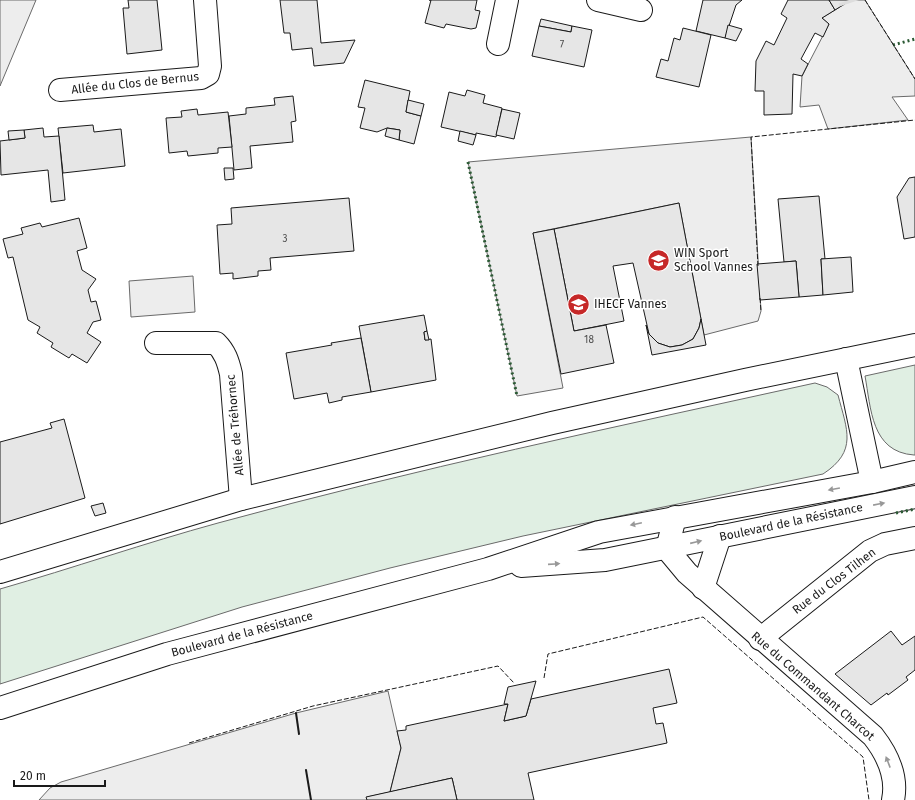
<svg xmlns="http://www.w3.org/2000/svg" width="915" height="800" viewBox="0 0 915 800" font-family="'Fira Sans',sans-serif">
	<rect width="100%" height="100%" fill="#fff"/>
	<g fill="#e0efe3" stroke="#6a6a6a">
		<path d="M 915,365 L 915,455 L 914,455 C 871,452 871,408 865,376 Z"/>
		<path d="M 815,383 L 827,387 L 838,395 C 847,430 858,451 823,474 L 523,536 L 390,568 L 242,607 L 0,684 L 0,589 C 73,568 145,543 218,523 C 415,469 615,427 815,383 Z"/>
	</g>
	<g fill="#ededed" stroke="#6a6a6a">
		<path d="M 0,0 L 36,0 L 0,86 Z"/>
		<path d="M 851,0 L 865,0 L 915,79 L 915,96 L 892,97 L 908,120 L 828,129 L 819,105 L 800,107 L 802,76 L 829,24 L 822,18 Z"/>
		<path d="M 751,137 L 761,311 L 758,321 L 704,335 L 679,203 L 533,233 L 563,388 L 517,396 L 468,162 Z"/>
		<path d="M 193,276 L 195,312 L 131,317 L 129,281 Z"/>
		<path d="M 388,691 L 401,748 L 390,792 L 367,797 L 367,800 L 39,800 L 50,788 L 61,782 L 296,713 Z"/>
	</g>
	<g fill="#e6e6e6" stroke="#1a1a1a">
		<path d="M 128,0 L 157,0 L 162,50 L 127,54 L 123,8 L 129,8 Z"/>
		<path d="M 280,0 L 317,0 L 321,43 L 355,40 L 344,63 L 314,66 L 312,48 L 292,50 L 290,33 L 284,33 Z"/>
		<path d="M 429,0 L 477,0 L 475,10 L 480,11 L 476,28 L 471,29 L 446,24 L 444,28 L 425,23 L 431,0 Z"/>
		<path d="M 703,0 L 742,0 L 736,5 L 725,38 L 696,31 Z"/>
		<path d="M 788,0 L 829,0 L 835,10 L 822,18 L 829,24 L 823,37 L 815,33 L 801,59 L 808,64 L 802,76 L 793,74 L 792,114 L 764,115 L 764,91 L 755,91 L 756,61 L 766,41 L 774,45 L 787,18 L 781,14 Z"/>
		<path d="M 829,0 L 851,0 L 835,10 Z"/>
		<path d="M 541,19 L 572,26 L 571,32 L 539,26 Z"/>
		<path d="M 728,25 L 742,29 L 736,41 L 725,38 Z"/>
		<path d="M 539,26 L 571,32 L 572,26 L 592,30 L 584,67 L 532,56 Z"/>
		<path d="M 683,28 L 711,35 L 699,87 L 656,77 L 661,59 L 668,61 L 674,38 L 680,40 Z"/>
		<path d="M 365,80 L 410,91 L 406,112 L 421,116 L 414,144 L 399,140 L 400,130 L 387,128 L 377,132 L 360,128 L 365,108 L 358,107 Z"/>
		<path d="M 467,90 L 485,95 L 483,103 L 502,108 L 496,137 L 476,133 L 476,135 L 441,127 L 449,92 L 465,96 Z"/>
		<path d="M 293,96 L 296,121 L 291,122 L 293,142 L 250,146 L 252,168 L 234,170 L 229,116 L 246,114 L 246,108 L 275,105 L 274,98 Z"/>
		<path d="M 408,100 L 424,104 L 421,116 L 406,112 Z"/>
		<path d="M 197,109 L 198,115 L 228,112 L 232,147 L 218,148 L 218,153 L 188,156 L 187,151 L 169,153 L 166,118 L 182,117 L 181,111 Z"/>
		<path d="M 502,109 L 520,113 L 514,139 L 496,135 Z"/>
		<path d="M 93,125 L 94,132 L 121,129 L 125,166 L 63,173 L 58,128 Z"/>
		<path d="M 43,128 L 44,137 L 59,136 L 65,200 L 51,202 L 48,170 L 1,175 L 0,141 L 25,138 L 24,130 Z"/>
		<path d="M 387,128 L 400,130 L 399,140 L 385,136 Z"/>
		<path d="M 24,130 L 25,138 L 9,140 L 8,131 Z"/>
		<path d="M 460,131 L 476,135 L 473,145 L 458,141 Z"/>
		<path d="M 224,168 L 233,168 L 234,179 L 225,180 Z"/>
		<path d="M 915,177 L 915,237 L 904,239 L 897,197 L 909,178 Z"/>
		<path d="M 819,196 L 825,259 L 821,259 L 823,295 L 799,297 L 796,261 L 784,262 L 778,199 Z"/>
		<path d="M 349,198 L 354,251 L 270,258 L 271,270 L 258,271 L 258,276 L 233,279 L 233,273 L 220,274 L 217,225 L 232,224 L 231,208 Z"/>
		<path d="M 679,203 L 701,319 L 699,328 L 693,339 L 682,345 L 670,347 L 658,343 L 649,334 L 633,263 L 613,266 L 624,321 L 574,331 L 554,229 Z"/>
		<path d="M 79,218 L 87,248 L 77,251 L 82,270 L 96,279 L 88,290 L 91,302 L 96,301 L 101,320 L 93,322 L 87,333 L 101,342 L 87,363 L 72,354 L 69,358 L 51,347 L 53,343 L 37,333 L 40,327 L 28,320 L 13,257 L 8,258 L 3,239 L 23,234 L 21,228 L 40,223 L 42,227 Z"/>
		<path d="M 554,229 L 574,331 L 606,325 L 614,363 L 561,374 L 533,233 Z"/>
		<path d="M 851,257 L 853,292 L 823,295 L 821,259 Z"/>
		<path d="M 796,261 L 799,297 L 760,300 L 757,264 Z"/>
		<path d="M 424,315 L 427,331 L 424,332 L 425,340 L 431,339 L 436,380 L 371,392 L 359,326 Z"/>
		<path d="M 701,319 L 706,345 L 652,355 L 646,325 L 649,334 L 658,343 L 670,347 L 682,345 L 693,339 L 699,328 Z"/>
		<path d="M 427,331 L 429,340 L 425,340 L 424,332 Z"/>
		<path d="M 361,338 L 371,392 L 342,397 L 342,400 L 329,403 L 327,393 L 294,399 L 286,353 L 332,345 L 331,343 Z"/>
		<path d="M 64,419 L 85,498 L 0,524 L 0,442 L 52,428 L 50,423 Z"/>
		<path d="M 103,503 L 106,513 L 95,516 L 91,506 Z"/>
		<path d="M 891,631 L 902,645 L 915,636 L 915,670 L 906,677 L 908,680 L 888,695 L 887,693 L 871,705 L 835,674 Z"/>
		<path d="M 669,669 L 677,703 L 653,708 L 656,724 L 663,723 L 667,743 L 528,773 L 534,800 L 457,800 L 452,778 L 390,792 L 401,748 L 397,731 L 406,730 L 406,726 L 508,704 L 504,721 L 526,716 L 531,699 Z"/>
		<path d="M 536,681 L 526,716 L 504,721 L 508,704 L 504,704 L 508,687 Z"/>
		<path d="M 452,778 L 457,800 L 367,800 L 366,797 Z"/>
	</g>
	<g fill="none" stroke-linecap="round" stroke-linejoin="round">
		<path stroke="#ddd" stroke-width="22" stroke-dasharray="22 11" stroke-linecap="butt" d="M 849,0 L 850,3"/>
		<defs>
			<g id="minor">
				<path d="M 598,0 L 641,10"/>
				<path d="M 498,44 L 507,0"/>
				<path d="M 60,90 L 201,78 L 208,74 L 210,66 L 205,0"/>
				<path d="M 156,343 L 216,343 C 225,352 228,361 231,374 L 241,499"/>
				<path d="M 846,359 L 872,482"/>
				<path d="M 675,517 L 667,549 L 687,573 L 873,736 C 887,754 898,776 893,800"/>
				<path d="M 0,572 L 241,499 L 552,423 L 745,380 L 915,345"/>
				<path d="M 703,588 L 720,536"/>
				<path d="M 760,639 L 870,551 L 885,544 L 915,538"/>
			</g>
			<g id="major">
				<path d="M 521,566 L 605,560 L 915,497"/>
				<path d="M 0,708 L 167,654 L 488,569 L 599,532 L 872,482 L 915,472"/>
			</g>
		</defs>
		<use href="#minor" stroke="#1a1a1a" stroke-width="24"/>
		<use href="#major" stroke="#1a1a1a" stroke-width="24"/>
		<use href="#minor" stroke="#fff" stroke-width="22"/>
		<use href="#major" stroke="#fff" stroke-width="22"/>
		<g stroke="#2b5a34" stroke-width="3" stroke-dasharray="2 3" stroke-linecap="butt">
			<path d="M 893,45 L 915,39"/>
			<path d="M 468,162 L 517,396"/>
			<path d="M 896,513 L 915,509"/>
		</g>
		<g stroke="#1a1a1a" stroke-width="1" stroke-dasharray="5 2" stroke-linecap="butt">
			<path d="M 865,0 L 915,79"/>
			<path d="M 758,266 L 751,137 L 915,120"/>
			<path d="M 760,298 L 761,311"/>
			<path d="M 544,678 L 548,654 L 703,617 L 863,757 L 869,800"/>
			<path d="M 189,743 L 313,706 L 498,666 L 514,683"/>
		</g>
		<g stroke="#1a1a1a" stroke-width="2">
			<path d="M 296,713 L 299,734"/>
			<path d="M 306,770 L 311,800"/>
		</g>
	</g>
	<defs><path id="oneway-solid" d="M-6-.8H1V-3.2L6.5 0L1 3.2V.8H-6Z"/></defs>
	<g fill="#989898">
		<use href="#oneway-solid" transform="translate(834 489) rotate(170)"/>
		<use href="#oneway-solid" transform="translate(879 504) rotate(-11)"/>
		<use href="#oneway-solid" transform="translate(636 524) rotate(168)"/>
		<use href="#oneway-solid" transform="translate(696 542) rotate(-13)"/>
		<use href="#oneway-solid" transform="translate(554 564) rotate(-4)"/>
		<use href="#oneway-solid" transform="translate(888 762) rotate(-111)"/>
	</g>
	<defs>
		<symbol id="university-disc" viewBox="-11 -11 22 22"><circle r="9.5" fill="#c62828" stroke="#fff"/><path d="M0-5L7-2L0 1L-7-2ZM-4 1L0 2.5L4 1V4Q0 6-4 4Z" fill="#fff"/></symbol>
	</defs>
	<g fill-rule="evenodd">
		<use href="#university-disc" x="646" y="248" width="25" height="25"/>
		<use href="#university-disc" x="566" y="292" width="25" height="25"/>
	</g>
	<g text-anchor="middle" stroke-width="3" stroke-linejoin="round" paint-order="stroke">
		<g font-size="10" fill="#4d4d4d">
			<text x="562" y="48">7</text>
			<text x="285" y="242">3</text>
			<text x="589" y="343">18</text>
		</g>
		<g font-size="12" fill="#1a1a1a" stroke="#fff">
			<text transform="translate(135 83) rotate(-6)" y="4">Allée du Clos de Bernus</text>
			<text transform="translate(235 425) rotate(-95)" y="4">Allée de Tréhornec</text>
			<text transform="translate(791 522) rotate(-12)" y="4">Boulevard de la Résistance</text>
			<text transform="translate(834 581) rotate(-37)" y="4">Rue du Clos Tilhen</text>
			<text transform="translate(242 634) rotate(-15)" y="4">Boulevard de la Résistance</text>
			<text transform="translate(813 686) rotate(41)" y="4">Rue du Commandant Charcot</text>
		</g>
		<g font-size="12" fill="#1a1a1a" stroke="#fff" text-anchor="start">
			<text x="674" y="257">WIN Sport<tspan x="674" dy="14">School Vannes</tspan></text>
			<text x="594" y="308">IHECF Vannes</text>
		</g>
	</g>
	<path d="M14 780v6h91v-6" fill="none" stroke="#1a1a1a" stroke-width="2"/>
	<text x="20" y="780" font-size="12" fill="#1a1a1a" stroke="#ffffff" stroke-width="3" paint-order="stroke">20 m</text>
</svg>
